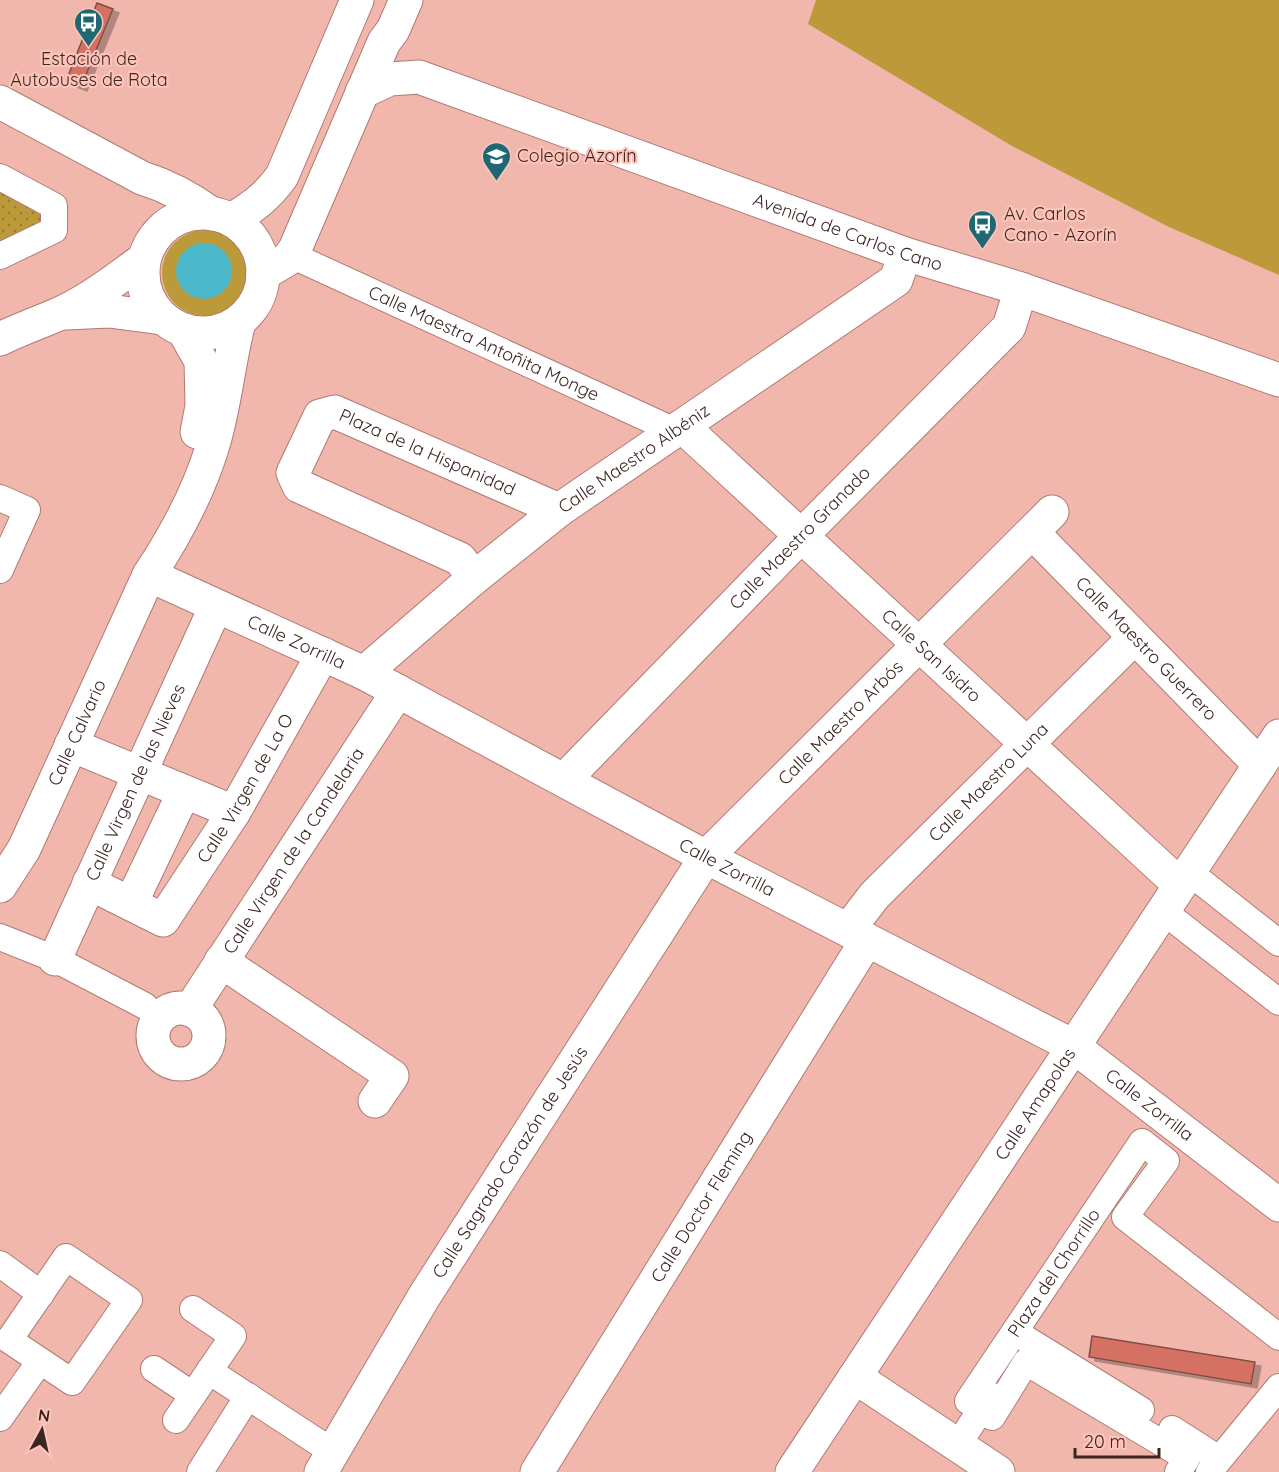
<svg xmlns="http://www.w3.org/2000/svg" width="1279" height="1472" viewBox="0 0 1279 1472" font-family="Quicksand,sans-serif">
	<defs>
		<pattern id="park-dots" width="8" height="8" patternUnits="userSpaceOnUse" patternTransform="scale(1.5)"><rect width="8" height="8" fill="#bc9a3a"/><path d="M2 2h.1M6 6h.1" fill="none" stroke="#9a7d30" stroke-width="1.8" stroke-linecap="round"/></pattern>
		<filter id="shadow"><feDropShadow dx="6" dy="4" stdDeviation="0" flood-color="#0004"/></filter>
	</defs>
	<rect width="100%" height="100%" fill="#f1b7ad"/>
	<g fill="#bc9a3a">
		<path d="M 816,0 L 1279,0 L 1279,275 L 1169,227 L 1012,146 L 808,24 Z"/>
		<circle cx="205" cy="273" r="43"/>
	</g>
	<path fill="url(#park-dots)" d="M 0,169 L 63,204 L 0,264 Z"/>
	<circle fill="#4bb9ca" cx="204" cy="271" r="28"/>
	<g fill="#d47163" stroke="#7e4d45" stroke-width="1.5" filter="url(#shadow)">
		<path d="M 97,3 L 113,9 L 81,87 L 66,81 Z"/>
		<path d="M 1092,1336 L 1255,1362 L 1251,1384 L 1089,1357 Z"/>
	</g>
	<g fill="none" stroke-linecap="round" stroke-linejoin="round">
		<defs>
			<g id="pedestrian">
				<path d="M 0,177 L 54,206 L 54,230 L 0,256"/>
				<path id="s1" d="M 291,255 L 675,431"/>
				<path d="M 0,498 L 27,510 L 0,570"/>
				<path d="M 1189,872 L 1279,943"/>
				<path d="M 1163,911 L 1279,1002"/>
				<path d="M 0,937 L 55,959 L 145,1006"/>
				<path d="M 66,1257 L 129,1300 L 72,1382 L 9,1340 Z"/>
				<path d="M 0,1264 L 41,1294"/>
				<path d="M 1026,1339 L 1141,1410"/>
				<path d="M 154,1369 L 193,1395"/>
				<path d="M 209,1371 L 333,1452"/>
				<path d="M 0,1418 L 40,1361"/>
				<path d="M 176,1420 L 233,1336 L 193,1309"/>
				<path d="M 1172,1429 L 1219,1459"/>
				<path d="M 958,1445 L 990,1395"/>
				<path d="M 200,1472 L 248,1396"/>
				<path id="s2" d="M 1178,1472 L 1187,1458 L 1026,1362 L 992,1417 L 968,1401 L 1142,1142 L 1166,1161 L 1125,1217 L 1279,1337"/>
				<path d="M 1209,1472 L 1279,1387"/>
			</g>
			<g id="minor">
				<path id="s3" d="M 682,426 L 1180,885"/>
				<path id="s4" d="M 1033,533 L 1260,765"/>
				<path id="s5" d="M 474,578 L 460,559 L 299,486 L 293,473 L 320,416 L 335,412 L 559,510"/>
				<path id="s6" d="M 364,673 L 474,578 L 559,510 L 896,280 L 905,254"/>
				<path d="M 71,745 L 234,812"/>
				<path id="s7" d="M 564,780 L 802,535 L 1009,327 L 1021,289"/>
				<path id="s8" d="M 706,857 L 1052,512"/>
				<path id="s9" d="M 89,883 L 163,920 L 234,812 L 323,654"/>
				<path d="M 131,903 L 184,792"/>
				<path id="s10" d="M 848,930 L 874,896 L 1133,639"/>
				<path id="s11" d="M 55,959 L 216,606"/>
				<path d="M 221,961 L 392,1076 L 375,1101"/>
				<circle cx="181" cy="1036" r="28"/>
				<path id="s12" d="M 190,1010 L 398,691"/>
				<path d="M 855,1377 L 998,1472"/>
				<path id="s13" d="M 537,1472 L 867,940"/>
			</g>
			<g id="tertiary">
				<path id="s14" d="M 362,92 L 390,79 L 419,77 L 905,254 L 1021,289 L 1279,380"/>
				<path d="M 0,102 L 142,178 C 168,186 190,198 212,214"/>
				<circle cx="203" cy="273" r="60"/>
				<path d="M 231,220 C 252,208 268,196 282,176 L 357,0"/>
				<path d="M 263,274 L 288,259 L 295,249 L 384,42 L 393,30 L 406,0"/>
				<path d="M 66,313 L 109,311 L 162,318"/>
				<path d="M 184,331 L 201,361 L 202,406 L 197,432"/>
				<path d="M 0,339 C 20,329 41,322 61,313 C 91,299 118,278 144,259"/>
				<path id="s15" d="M 149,575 L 364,673 L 706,857 L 1073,1046 L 1279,1205"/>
				<path id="s16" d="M 0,886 L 24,849 L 149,575 C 175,536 198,493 212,448 C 225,408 228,364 239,322"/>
				<path id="s17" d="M 321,1472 L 425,1295 L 706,857"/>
				<path id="s18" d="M 792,1472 L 1279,736"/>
			</g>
		</defs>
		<use href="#pedestrian" stroke="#b07a72" stroke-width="28"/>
		<use href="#minor" stroke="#b07a72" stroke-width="35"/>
		<use href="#tertiary" stroke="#b07a72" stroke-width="35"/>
		<use href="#pedestrian" stroke="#fff" stroke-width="26"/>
		<use href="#minor" stroke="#fff" stroke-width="33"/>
		<use href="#tertiary" stroke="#fff" stroke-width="33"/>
	</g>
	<defs>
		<symbol id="bus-pin" viewBox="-11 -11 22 30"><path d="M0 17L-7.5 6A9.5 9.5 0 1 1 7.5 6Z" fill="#1e6873" stroke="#fec4ba"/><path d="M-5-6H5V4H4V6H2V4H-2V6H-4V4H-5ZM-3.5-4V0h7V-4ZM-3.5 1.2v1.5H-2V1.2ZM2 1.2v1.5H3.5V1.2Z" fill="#fff"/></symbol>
		<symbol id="school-pin" viewBox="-11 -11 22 30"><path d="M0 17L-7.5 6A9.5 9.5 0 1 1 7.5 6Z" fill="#1e6873" stroke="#fec4ba"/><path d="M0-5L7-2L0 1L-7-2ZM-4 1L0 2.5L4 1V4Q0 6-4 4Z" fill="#fff"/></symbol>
	</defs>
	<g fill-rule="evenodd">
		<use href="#bus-pin" x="72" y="6" width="33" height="45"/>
		<use href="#school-pin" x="480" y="140" width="33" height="45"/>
		<use href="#bus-pin" x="966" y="208" width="33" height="45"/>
	</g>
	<g text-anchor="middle" stroke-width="4.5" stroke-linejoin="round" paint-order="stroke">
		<g font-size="18" fill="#3c2622" stroke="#fec4ba" text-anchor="start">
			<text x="89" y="65" text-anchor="middle">Estación de<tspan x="89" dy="21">Autobuses de Rota</tspan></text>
			<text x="517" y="162">Colegio Azorín</text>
			<text x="1004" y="220">Av. Carlos<tspan x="1004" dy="21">Cano - Azorín</tspan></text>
		</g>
		<g font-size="18" fill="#3c2622" stroke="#fec4ba">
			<text dy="6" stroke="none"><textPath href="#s14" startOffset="516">Avenida de Carlos Cano</textPath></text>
			<text dy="6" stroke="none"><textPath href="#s1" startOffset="212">Calle Maestra Antoñita Monge</textPath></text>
			<text dy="6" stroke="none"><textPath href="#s5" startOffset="394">Plaza de la Hispanidad</textPath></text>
			<text dy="6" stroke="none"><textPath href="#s6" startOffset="345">Calle Maestro Albéniz</textPath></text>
			<text dy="6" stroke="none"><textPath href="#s7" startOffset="338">Calle Maestro Granado</textPath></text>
			<text dy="6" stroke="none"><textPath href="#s15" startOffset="162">Calle Zorrilla</textPath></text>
			<text dy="6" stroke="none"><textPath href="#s4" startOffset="162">Calle Maestro Guerrero</textPath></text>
			<text dy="6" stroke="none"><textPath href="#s3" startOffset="339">Calle San Isidro</textPath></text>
			<text dy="6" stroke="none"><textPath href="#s8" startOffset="190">Calle Maestro Arbós</textPath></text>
			<text dy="6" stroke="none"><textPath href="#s16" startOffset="172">Calle Calvario</textPath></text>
			<text dy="6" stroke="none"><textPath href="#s11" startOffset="194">Calle Virgen de las Nieves</textPath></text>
			<text dy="6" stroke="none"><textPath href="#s10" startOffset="204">Calle Maestro Luna</textPath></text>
			<text dy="6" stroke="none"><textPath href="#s9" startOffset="238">Calle Virgen de La O</textPath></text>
			<text dy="6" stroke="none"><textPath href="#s12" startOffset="190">Calle Virgen de la Candelaria</textPath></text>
			<text dy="6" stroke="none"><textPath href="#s15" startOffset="648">Calle Zorrilla</textPath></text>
			<text dy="6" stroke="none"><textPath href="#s18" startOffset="441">Calle Amapolas</textPath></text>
			<text dy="6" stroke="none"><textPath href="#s15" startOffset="1134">Calle Zorrilla</textPath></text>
			<text dy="6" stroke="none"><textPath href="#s17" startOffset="363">Calle Sagrado Corazón de Jesús</textPath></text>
			<text dy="6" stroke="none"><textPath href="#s13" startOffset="312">Calle Doctor Fleming</textPath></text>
			<text dy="6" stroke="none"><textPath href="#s2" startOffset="452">Plaza del Chorrillo</textPath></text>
		</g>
	</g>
	<g transform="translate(42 1430) rotate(8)" stroke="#fec4ba" stroke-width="4.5" paint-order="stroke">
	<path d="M0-4.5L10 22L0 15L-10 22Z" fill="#3c2622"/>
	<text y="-9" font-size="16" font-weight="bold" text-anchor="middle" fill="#3c2622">N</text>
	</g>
	<path d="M1075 1448v9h84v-9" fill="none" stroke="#3c2622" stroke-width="3"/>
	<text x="1084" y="1448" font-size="18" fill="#3c2622" stroke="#fec4ba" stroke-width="4.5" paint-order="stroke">20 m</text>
</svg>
